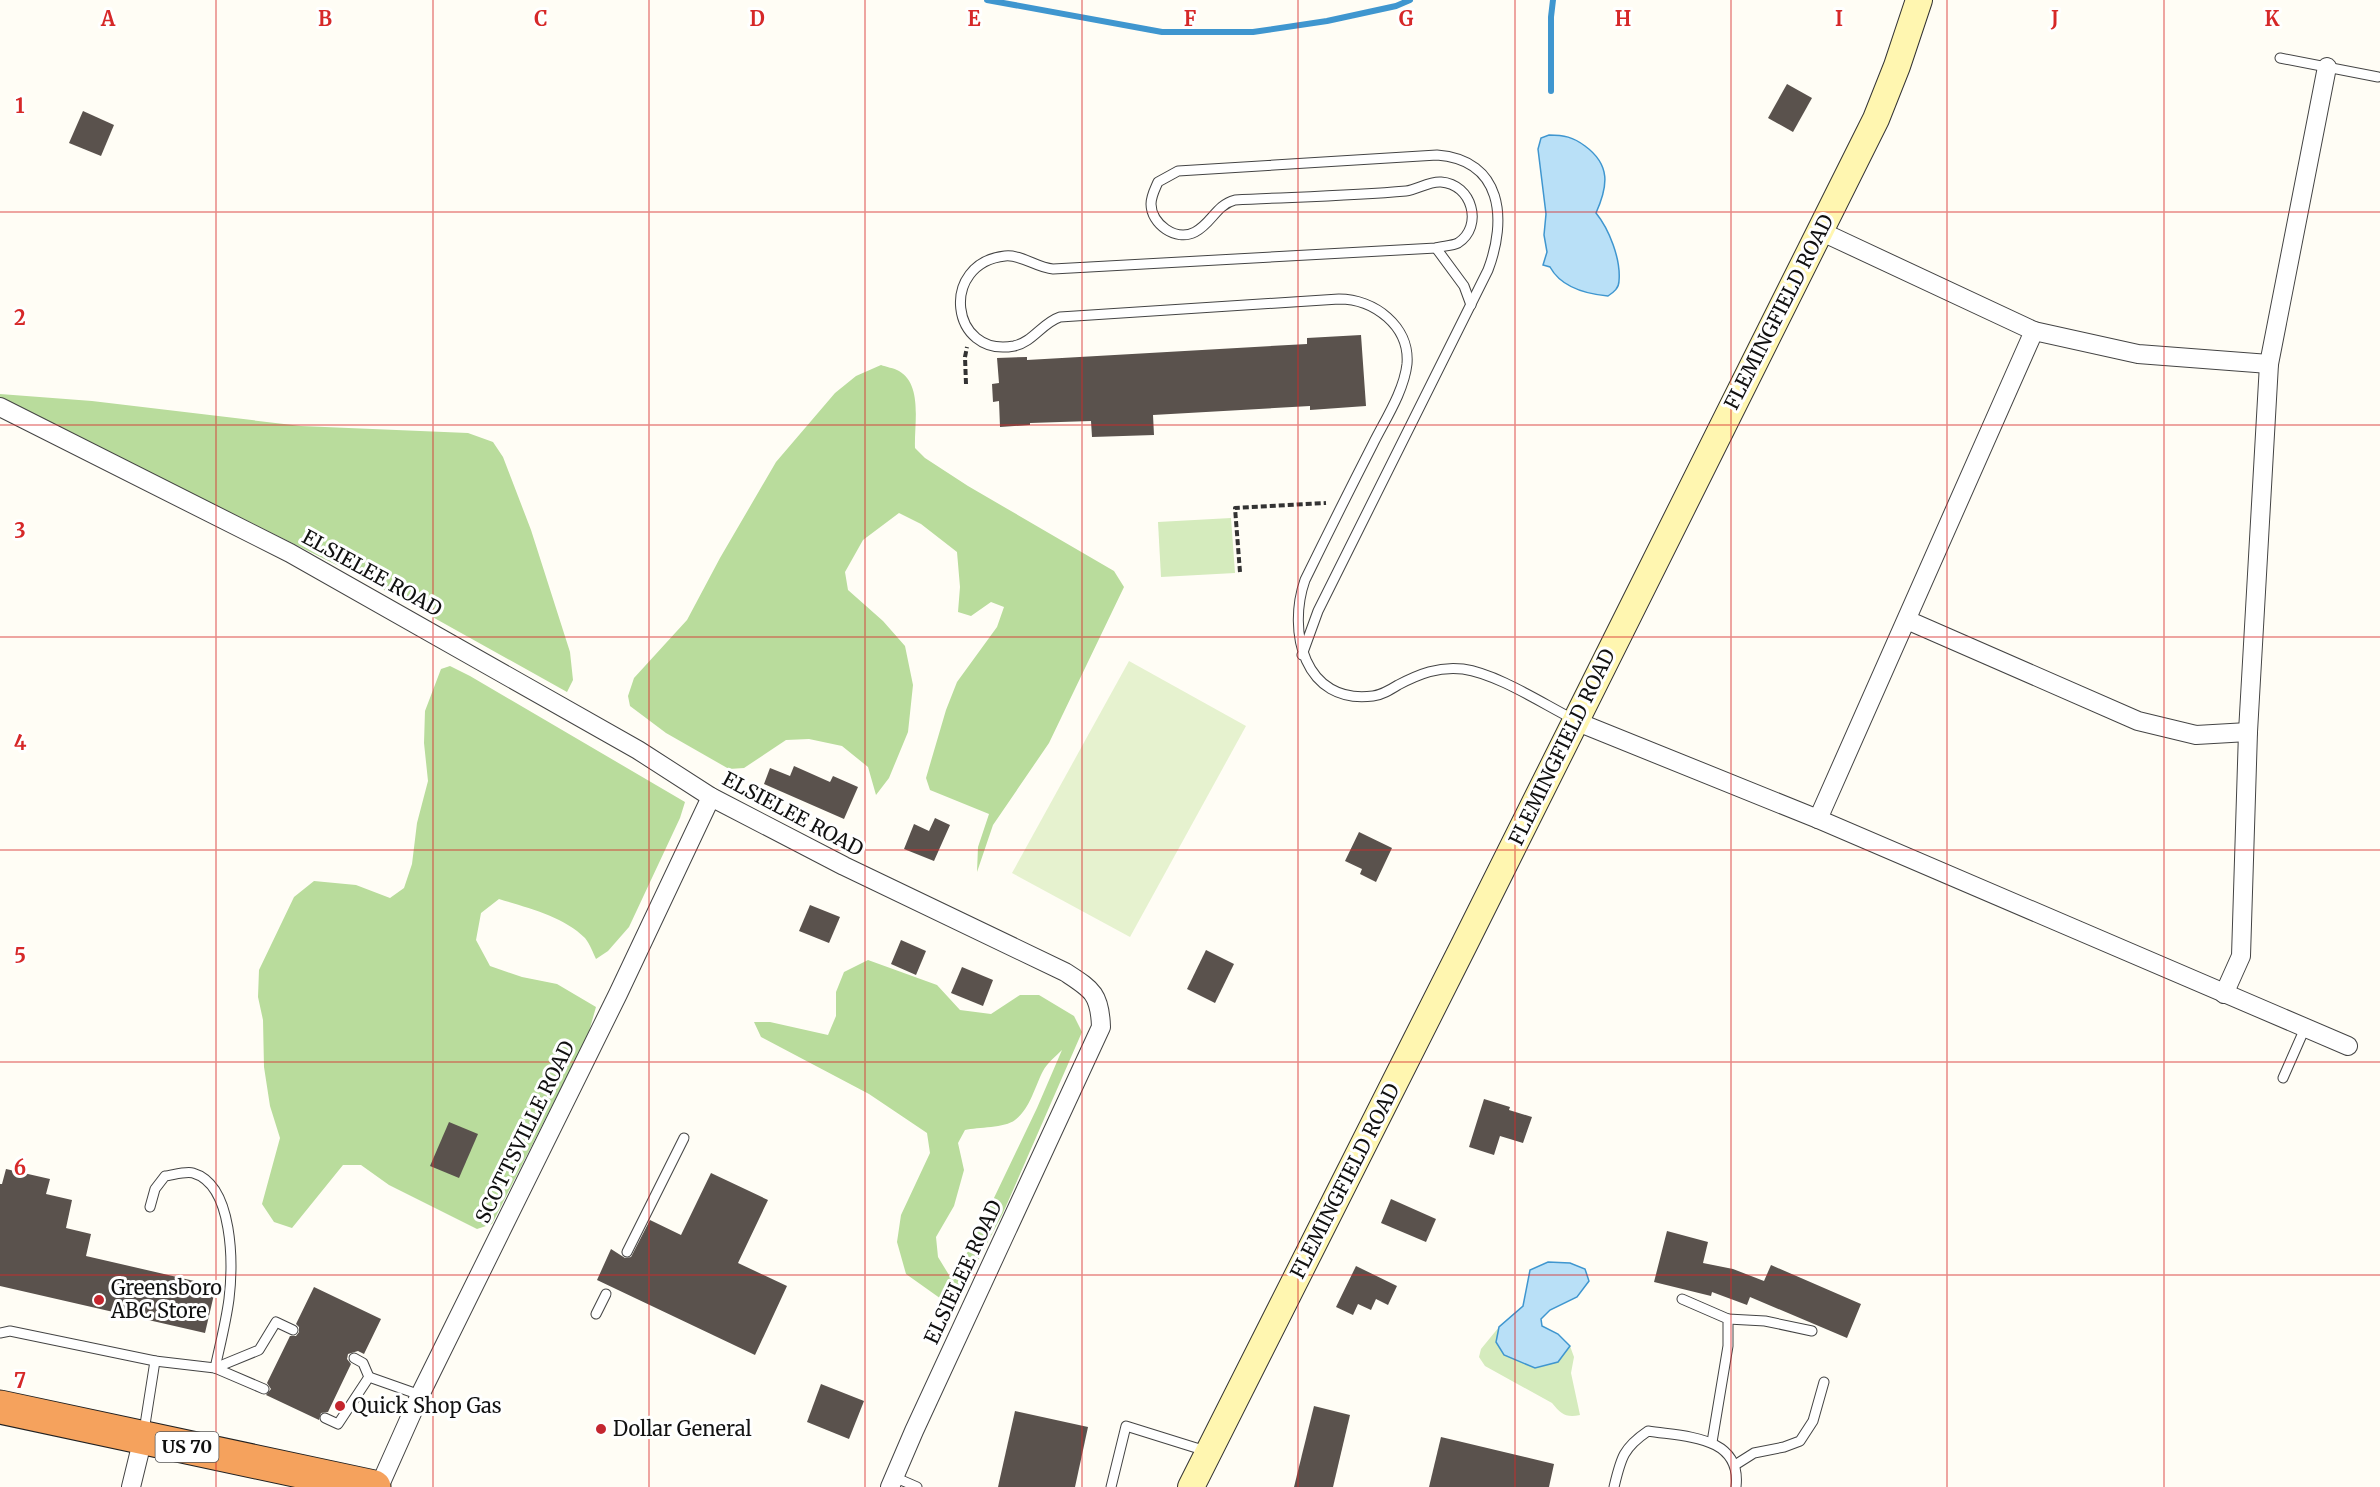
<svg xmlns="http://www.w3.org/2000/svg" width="2380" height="1487" viewBox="0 0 2380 1487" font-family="Merriweather,serif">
	<rect width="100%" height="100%" fill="#fffdf5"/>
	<g fill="#d5ebbd">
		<path d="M 1231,518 L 1235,573 L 1161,577 L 1158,522 Z"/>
		<path d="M 1499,1327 L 1496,1342 L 1558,1362 L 1570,1346 L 1574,1357 L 1571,1373 L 1580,1415 C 1566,1418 1561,1414 1552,1403 L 1485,1366 L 1479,1357 L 1481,1349 Z"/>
	</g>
	<g fill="#b9dc9c" fill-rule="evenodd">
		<path d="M 881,365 C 886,367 894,368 899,371 C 923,385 914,424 915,448 L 925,458 L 968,486 L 1114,571 L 1124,587 L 1049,743 L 993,825 L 977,872 L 978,847 L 989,814 L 930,790 L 926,778 L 946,710 L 957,682 L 997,627 L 1004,607 L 991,602 L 971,616 L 958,612 L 960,587 L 957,552 L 921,524 L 899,513 L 863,540 L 845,572 L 848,590 L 883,621 L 905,646 L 913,685 L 908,732 L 889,778 L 876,795 L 868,767 L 842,746 L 809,739 L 786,740 L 744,768 L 729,769 L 666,733 L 630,706 L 628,696 L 634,678 L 687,620 L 720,558 L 776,462 L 835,393 L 856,376 Z"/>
		<path d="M 0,394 L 92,401 L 301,426 L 468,433 L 493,442 L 503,457 L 531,530 L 570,652 L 573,680 L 567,692 L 359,576 L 193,494 L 0,407 Z"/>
		<path d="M 450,666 L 470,676 L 685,802 L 680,818 L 629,927 L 608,951 L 596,959 C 593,953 590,944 585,938 C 563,916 528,908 499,899 L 481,913 L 476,940 L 490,966 L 522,977 L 557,984 L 596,1007 L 588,1035 L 492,1224 L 477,1229 L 389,1185 L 361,1165 L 343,1165 L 292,1228 L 274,1222 L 262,1204 L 280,1138 L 270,1106 L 264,1067 L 263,1020 L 258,997 L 259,970 L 294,897 L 314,881 L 356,885 L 390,898 L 404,888 L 412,864 L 417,823 L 428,781 L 424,743 L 425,711 L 441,669 Z"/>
		<path d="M 868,960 L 937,985 L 960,1010 L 991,1014 L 1020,995 L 1039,995 L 1074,1016 L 1082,1032 L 1003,1213 L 960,1295 L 951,1306 L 906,1274 L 897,1242 L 901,1215 L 930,1153 L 927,1133 L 869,1094 L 761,1037 L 754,1022 L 770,1022 L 828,1035 L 836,1016 L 836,992 L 844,972 ZM 1062,1050 L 1037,1108 L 971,1246 L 959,1267 L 949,1275 L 938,1257 L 936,1237 L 954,1206 L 964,1170 L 958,1143 L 965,1130 C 978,1127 1005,1128 1015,1120 C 1030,1109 1035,1086 1043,1071 C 1047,1063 1056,1056 1062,1050 Z"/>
	</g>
	<path fill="#e6f2cf" d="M 1129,661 L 1246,726 L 1130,937 L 1012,873 Z"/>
	<g fill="#b9e0f7" stroke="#3f96cf" stroke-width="1.5">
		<path d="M 1549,135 C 1564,135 1573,137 1585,146 C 1611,165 1608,186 1596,213 C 1609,229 1621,259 1619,281 C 1619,288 1614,292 1608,296 C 1586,294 1561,287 1550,267 L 1543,265 L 1547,252 L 1544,235 L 1546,214 L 1538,149 L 1541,138 Z"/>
		<path d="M 1548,1262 L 1570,1263 L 1585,1269 L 1589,1281 L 1577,1297 L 1550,1310 L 1541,1319 L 1542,1326 L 1558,1334 L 1570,1346 L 1558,1362 L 1535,1368 L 1504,1355 L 1496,1342 L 1499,1327 L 1523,1306 L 1530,1270 Z"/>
	</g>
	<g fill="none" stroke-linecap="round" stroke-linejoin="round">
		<g stroke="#3f96cf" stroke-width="6">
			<path d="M 987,0 L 1162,32 L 1253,32 L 1327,21 L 1396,6 L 1410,0"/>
			<path d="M 1551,91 L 1551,17 L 1553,0"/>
		</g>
	</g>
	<g fill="#5a524d">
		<path d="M 1787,84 L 1812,98 L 1793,132 L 1768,118 Z"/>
		<path d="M 83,111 L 114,125 L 101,156 L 69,143 Z"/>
		<path d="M 1361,335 L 1366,406 L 1310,410 L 1310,406 L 1153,415 L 1154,435 L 1092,437 L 1091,421 L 1030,423 L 1030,425 L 1000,427 L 999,401 L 993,402 L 992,384 L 999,383 L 997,358 L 1027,357 L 1027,360 L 1307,344 L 1307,338 Z"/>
		<path d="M 794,766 L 830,782 L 833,776 L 858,787 L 844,819 L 764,784 L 770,768 L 790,776 Z"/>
		<path d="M 935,818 L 950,825 L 934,861 L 904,849 L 914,824 L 929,831 Z"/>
		<path d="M 1359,832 L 1392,848 L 1376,882 L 1360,874 L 1362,869 L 1345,861 Z"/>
		<path d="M 810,905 L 840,917 L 829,943 L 799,931 Z"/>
		<path d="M 901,940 L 926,951 L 916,975 L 891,964 Z"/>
		<path d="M 1206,950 L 1234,964 L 1215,1003 L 1187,989 Z"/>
		<path d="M 962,967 L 993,980 L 983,1006 L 951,993 Z"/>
		<path d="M 1484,1099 L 1510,1107 L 1509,1110 L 1532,1117 L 1523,1143 L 1500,1136 L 1494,1155 L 1469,1147 Z"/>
		<path d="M 449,1122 L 478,1134 L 459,1178 L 430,1166 Z"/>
		<path d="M 6,1169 L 50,1179 L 46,1194 L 72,1200 L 66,1228 L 91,1234 L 86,1256 L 216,1286 L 205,1333 L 0,1286 L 0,1184 L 2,1184 Z"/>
		<path d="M 711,1173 L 768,1200 L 738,1263 L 787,1286 L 755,1355 L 597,1280 L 611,1249 L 625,1258 L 631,1257 L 650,1220 L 681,1235 Z"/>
		<path d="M 1391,1199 L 1436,1219 L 1426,1242 L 1381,1223 Z"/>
		<path d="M 1667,1231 L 1708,1242 L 1703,1263 L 1733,1269 L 1764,1281 L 1771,1265 L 1861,1304 L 1847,1338 L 1750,1297 L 1747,1305 L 1712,1292 L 1711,1296 L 1654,1282 Z"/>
		<path d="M 1356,1266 L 1397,1286 L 1388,1305 L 1376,1299 L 1371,1310 L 1358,1304 L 1353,1315 L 1336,1307 Z"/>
		<path d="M 314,1287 L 381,1319 L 364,1354 L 358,1351 L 348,1354 L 347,1359 L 351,1364 L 328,1412 L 321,1413 L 319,1420 L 266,1395 L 271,1389 L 267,1383 L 290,1336 L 296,1336 L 299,1332 L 299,1327 L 296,1324 Z"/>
		<path d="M 821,1384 L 864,1401 L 849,1439 L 807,1422 Z"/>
		<path d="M 1314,1406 L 1350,1415 L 1333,1487 L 1294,1487 Z"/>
		<path d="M 1015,1411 L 1088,1427 L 1075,1487 L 998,1487 Z"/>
		<path d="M 1441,1437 L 1554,1464 L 1549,1487 L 1429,1487 Z"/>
	</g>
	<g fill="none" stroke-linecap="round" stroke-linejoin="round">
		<defs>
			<g id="lane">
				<path d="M 2280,58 L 2378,77"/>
				<path d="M 1436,248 L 1464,286 L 1471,305"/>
				<path d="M 1302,655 L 1318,611 L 1488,270 C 1507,220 1503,160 1437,155 L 1178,171 L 1158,182 C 1155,189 1151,196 1151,204 C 1151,224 1176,242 1195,232 C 1212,223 1216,205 1235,200 C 1292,197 1349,196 1406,191 C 1417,190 1429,181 1441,182 C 1472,184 1484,226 1458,243 C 1452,246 1442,246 1436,248 L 1053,269 C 1037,268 1021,254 1005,256 C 939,263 950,358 1014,346 C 1033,342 1042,323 1060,317 L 1339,299 C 1374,299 1410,326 1407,364 C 1404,391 1385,420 1373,444 C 1350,489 1327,535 1305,580 C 1287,631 1304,705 1373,696 C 1382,695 1390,690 1398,685 C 1419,674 1439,666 1463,669 C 1498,674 1543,704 1575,720"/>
				<path d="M 2283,1078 L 2305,1028"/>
				<path d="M 150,1207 L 155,1189 L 165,1176 C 173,1175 186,1171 193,1173 C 234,1185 233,1265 229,1299 C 226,1322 220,1345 215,1368"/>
				<path d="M 627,1252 L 684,1138"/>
				<path d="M 1682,1299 L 1728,1319 L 1728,1346 L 1712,1442"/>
				<path d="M 596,1314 L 606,1294"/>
				<path d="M 1728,1319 L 1765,1321 L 1812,1331"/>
				<path d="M 0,1333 L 10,1331 L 155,1361 L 144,1431"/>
				<path d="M 354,1358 L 363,1363 L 369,1377"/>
				<path d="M 155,1361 L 215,1368 L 264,1389"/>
				<path d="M 215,1368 L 259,1350 L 276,1322 L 293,1330"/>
				<path d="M 325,1418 L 338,1424 L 369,1377 L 420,1395"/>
				<path d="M 1735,1465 L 1754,1453 L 1784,1447 L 1800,1441 L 1813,1421 L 1824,1382"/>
				<path d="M 894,1477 L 917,1487"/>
				<path d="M 1111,1487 L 1126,1426 L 1206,1451"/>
				<path d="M 1614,1487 C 1621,1458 1623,1448 1648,1431 C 1684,1437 1742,1435 1736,1487"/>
			</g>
			<g id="street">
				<path d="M 1820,231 L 2034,331 L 2138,354 L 2269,364"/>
				<path d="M 0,407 L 290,553 L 638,750 L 711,797 L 844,866 L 1065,972 C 1091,989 1100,993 1101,1027 L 914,1431 L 890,1487"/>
				<path d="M 1907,620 L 2138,721 L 2196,735 L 2248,732"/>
				<path d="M 1575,721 L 1818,819 L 2348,1046"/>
				<path d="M 1818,819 L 2034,331"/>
				<path d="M 2224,994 L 2241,956 L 2248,732 L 2269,364 L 2327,67"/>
				<path d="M 131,1487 L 143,1438"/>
				<path d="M 379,1487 L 420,1395 L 618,994 L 711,797"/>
			</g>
			<path id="secondary" d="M 1191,1487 L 1465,943 L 1876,119 L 1897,66 L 1919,0"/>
			<path id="highway" d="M 0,1407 L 374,1487"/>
		</defs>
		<use href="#lane" stroke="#444" stroke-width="11"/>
		<use href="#street" stroke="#444" stroke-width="20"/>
		<use href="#secondary" stroke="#333" stroke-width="28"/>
		<use href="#highway" stroke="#222" stroke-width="35"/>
		<g stroke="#333" stroke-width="4" stroke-dasharray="6 3" stroke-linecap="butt">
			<path d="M 966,384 L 965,357 L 967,347"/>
			<path d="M 1240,572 L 1235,508 L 1326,503"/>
		</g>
		<use href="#lane" stroke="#fff" stroke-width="9"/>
		<use href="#street" stroke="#fff" stroke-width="18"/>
		<use href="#secondary" stroke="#fff6b0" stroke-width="26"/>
		<use href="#highway" stroke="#f5a25d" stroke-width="33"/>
	</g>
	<path fill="none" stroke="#d62828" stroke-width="1.5" stroke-opacity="0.55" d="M 216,0 L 216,1487M 433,0 L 433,1487M 649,0 L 649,1487M 865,0 L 865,1487M 1082,0 L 1082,1487M 1298,0 L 1298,1487M 1515,0 L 1515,1487M 1731,0 L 1731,1487M 1947,0 L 1947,1487M 2164,0 L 2164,1487M 0,212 L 2380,212M 0,425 L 2380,425M 0,637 L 2380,637M 0,850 L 2380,850M 0,1062 L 2380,1062M 0,1275 L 2380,1275"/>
	<g fill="#c4262e" stroke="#fff" stroke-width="2">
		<circle cx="99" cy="1300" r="6"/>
		<circle cx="340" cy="1406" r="6"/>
		<circle cx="601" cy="1429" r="6"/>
	</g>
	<g text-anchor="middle" stroke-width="6" stroke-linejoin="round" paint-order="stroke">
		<rect fill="#fff" stroke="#585858" stroke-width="1.5" x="155.5" y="1432" width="63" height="30" rx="4.5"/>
		<g font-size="18" font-weight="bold" fill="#111">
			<text x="187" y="1453">US 70</text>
		</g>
		<g font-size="20" fill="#111" stroke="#fff">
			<text transform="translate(1779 312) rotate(-63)" y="7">FLEMINGFIELD ROAD</text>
			<text transform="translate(372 573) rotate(29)" y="7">ELSIELEE ROAD</text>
			<text transform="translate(1562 747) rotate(-64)" y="7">FLEMINGFIELD ROAD</text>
			<text transform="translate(793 814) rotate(28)" y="7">ELSIELEE ROAD</text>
			<text transform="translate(525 1132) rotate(-64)" y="7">SCOTTSVILLE ROAD</text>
			<text transform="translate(1345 1181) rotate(-63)" y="7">FLEMINGFIELD ROAD</text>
			<text transform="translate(963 1272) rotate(-65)" y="7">ELSIELEE ROAD</text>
		</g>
		<g font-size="20" fill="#111" stroke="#fff" text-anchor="start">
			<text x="111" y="1295">Greensboro<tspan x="111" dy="23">ABC Store</tspan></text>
			<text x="352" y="1413">Quick Shop Gas</text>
			<text x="613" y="1436">Dollar General</text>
		</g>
	</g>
	<g font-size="20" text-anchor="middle" font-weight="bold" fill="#d62828" stroke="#fff" stroke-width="6" stroke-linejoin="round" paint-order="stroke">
		<text x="108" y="26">A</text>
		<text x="325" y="26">B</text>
		<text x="541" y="26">C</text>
		<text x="757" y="26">D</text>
		<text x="974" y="26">E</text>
		<text x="1190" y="26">F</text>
		<text x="1406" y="26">G</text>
		<text x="1623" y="26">H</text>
		<text x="1839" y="26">I</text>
		<text x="2055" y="26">J</text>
		<text x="2272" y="26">K</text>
		<text x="20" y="113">1</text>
		<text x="20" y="325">2</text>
		<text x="20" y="538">3</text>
		<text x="20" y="750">4</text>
		<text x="20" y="963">5</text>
		<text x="20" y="1175">6</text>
		<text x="20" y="1388">7</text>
	</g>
</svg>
